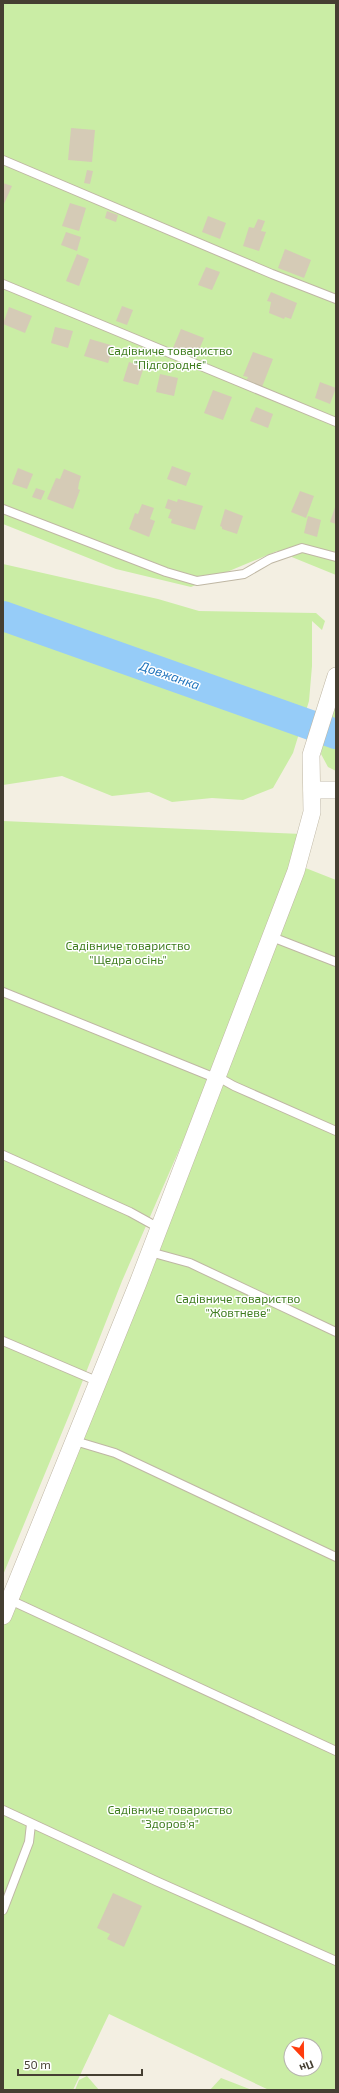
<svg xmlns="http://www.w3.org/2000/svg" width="339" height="2093" viewBox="0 0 339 2093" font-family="'Exo 2',sans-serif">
	<rect width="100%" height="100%" fill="#f3efe2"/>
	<g fill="#caeda5" fill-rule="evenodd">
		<path d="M 3,3 L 336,3 L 336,575 L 277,551 L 191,587 L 116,569 L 3,524 Z"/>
		<path d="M 3,564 L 158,599 L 199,611 L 316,613 L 325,621 L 322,630 L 312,621 L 312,666 L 309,701 L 293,753 L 273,788 L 243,800 L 212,798 L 172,802 L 149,792 L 112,796 L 62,776 L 3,785 Z"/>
		<path d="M 336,676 L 336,726 L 331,726 L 322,717 Z"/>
		<path d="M 330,732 L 332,737 L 336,739 L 336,771 L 328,767 L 321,754 L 323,742 Z"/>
		<path d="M 3,821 L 302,834 L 285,907 L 122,1281 L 70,1413 L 3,1575 Z"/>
		<path d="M 303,867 L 336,880 L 336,2090 L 269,2090 L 109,2014 L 73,2090 L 3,2090 L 3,1620 ZM 291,2045 L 315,2045 L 315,2069 L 291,2069 Z"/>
		<path d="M 87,2076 L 99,2090 L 75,2090 L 79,2080 Z"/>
		<path d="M 221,2078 L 252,2090 L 210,2090 Z"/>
	</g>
	<path fill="#96ccf8" d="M 331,726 L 336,726 L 336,739 L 327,736 Z"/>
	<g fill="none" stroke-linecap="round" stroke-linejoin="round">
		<path stroke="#96ccf8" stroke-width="30" d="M 3,616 L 336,734"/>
	</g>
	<g fill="#d5cbb6">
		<path d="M 71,128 L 95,130 L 92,162 L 68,160 Z"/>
		<path d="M 87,170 L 93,171 L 90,184 L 84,183 Z"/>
		<path d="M 3,183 L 12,186 L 3,206 Z"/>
		<path d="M 70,203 L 86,208 L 79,231 L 62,226 Z"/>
		<path d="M 107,211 L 118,215 L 116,222 L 105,218 Z"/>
		<path d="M 208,216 L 226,223 L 220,239 L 202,232 Z"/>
		<path d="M 258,219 L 265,221 L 261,231 L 266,232 L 259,251 L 243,246 L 249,227 L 254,228 Z"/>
		<path d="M 66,232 L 81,237 L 77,251 L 61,245 Z"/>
		<path d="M 285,249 L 311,260 L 304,278 L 278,268 Z"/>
		<path d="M 77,254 L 89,259 L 79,286 L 66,281 Z"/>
		<path d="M 206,267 L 220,272 L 212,290 L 198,285 Z"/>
		<path d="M 271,292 L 297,303 L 291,319 L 285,317 L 284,319 L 269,313 L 271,302 L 267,301 Z"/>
		<path d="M 122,306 L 133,310 L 127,325 L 116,321 Z"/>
		<path d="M 9,307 L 32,316 L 25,333 L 3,324 Z"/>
		<path d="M 55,327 L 73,331 L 68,348 L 51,343 Z"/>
		<path d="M 181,329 L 204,338 L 196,357 L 173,348 Z"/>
		<path d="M 90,339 L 114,346 L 108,363 L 84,356 Z"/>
		<path d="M 253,352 L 273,359 L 262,387 L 246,381 L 248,377 L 243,376 Z"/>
		<path d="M 129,362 L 144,367 L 138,385 L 123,381 Z"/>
		<path d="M 160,374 L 178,378 L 174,396 L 156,392 Z"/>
		<path d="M 320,382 L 336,388 L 330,404 L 315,398 Z"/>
		<path d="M 213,390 L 232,397 L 223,420 L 204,413 Z"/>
		<path d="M 256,407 L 273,414 L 268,428 L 250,421 Z"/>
		<path d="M 172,466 L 191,473 L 186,486 L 167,479 Z"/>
		<path d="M 18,468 L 33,474 L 27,489 L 12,484 Z"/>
		<path d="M 64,469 L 81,476 L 79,483 L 78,489 L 80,490 L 73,509 L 47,499 L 56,478 L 60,479 Z"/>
		<path d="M 36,488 L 45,491 L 41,500 L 32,497 Z"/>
		<path d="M 300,491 L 314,496 L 306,518 L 291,512 Z"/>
		<path d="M 168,499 L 177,502 L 178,499 L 203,506 L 195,530 L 171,523 L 172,519 L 168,518 L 171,510 L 165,508 Z"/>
		<path d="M 142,504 L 154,508 L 150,519 L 155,521 L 149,537 L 129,529 L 135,513 L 138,514 Z"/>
		<path d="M 336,504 L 336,524 L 330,522 Z"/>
		<path d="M 225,509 L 243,516 L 237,534 L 222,529 L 222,527 L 220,526 Z"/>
		<path d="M 308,516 L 321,520 L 317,537 L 304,533 Z"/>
		<path d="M 113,1893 L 142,1906 L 124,1947 L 107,1939 L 110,1934 L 97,1928 Z"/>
	</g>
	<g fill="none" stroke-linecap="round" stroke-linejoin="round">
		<defs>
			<g id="lane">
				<path d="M 3,160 L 272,274 L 336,299"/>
				<path d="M 3,284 L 336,422"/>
				<path d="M 3,509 L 166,572 L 197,581 L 244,574 L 270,559 L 302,548 L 336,557"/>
				<path d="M 272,937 L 336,962"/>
				<path d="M 3,992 L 208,1075 L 218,1077 L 234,1086 L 336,1131"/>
				<path d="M 3,1155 L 130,1212 L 159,1228"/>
				<path d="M 150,1252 L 190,1263 L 336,1332"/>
				<path d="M 3,1341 L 99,1382"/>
				<path d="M 75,1441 L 115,1453 L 336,1557"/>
				<path d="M 10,1600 L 336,1751"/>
				<path d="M 3,1810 L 156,1881 L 336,1961"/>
				<path d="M 3,1910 L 29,1842 L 31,1824"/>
			</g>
			<g id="street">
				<path d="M 312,790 L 336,790"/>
				<path d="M 3,1616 L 138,1283 L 296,871 L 312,812 L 311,755 L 336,676"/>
			</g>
		</defs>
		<use href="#lane" stroke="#bfb7a4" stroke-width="10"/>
		<use href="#street" stroke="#bfb7a4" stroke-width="18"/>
		<use href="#lane" stroke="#fff" stroke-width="8"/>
		<use href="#street" stroke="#fff" stroke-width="17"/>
	</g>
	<g text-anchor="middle" stroke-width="3" stroke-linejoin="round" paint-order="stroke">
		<g font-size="12" fill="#3f7d1f" stroke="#fff">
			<text x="170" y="355">Садівниче товариство<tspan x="170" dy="14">"Підгороднє"</tspan></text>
			<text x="128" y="950">Садівниче товариство<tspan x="128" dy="14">"Щедра осінь"</tspan></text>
			<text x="238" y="1303">Садівниче товариство<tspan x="238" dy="14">"Жовтневе"</tspan></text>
			<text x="170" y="1814">Садівниче товариство<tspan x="170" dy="14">"Здоров'я"</tspan></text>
		</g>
		<g font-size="13" font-style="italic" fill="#2074bd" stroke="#fff">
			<text transform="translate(170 675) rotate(19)" y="5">Довжанка</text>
		</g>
	</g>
	<rect width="339" height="2093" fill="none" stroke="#453f32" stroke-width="8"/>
	<g transform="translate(303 2057) rotate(158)"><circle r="19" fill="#ffffff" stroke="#b5b2ad"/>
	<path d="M0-3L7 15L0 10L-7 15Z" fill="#ff3c0d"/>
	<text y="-6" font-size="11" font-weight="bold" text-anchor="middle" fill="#453f32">Пн</text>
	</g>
	<path d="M18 2069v6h124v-6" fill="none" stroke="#453f32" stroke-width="2"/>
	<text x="24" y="2069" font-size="12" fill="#453f32" stroke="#ffffff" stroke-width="3" paint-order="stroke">50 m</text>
</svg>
